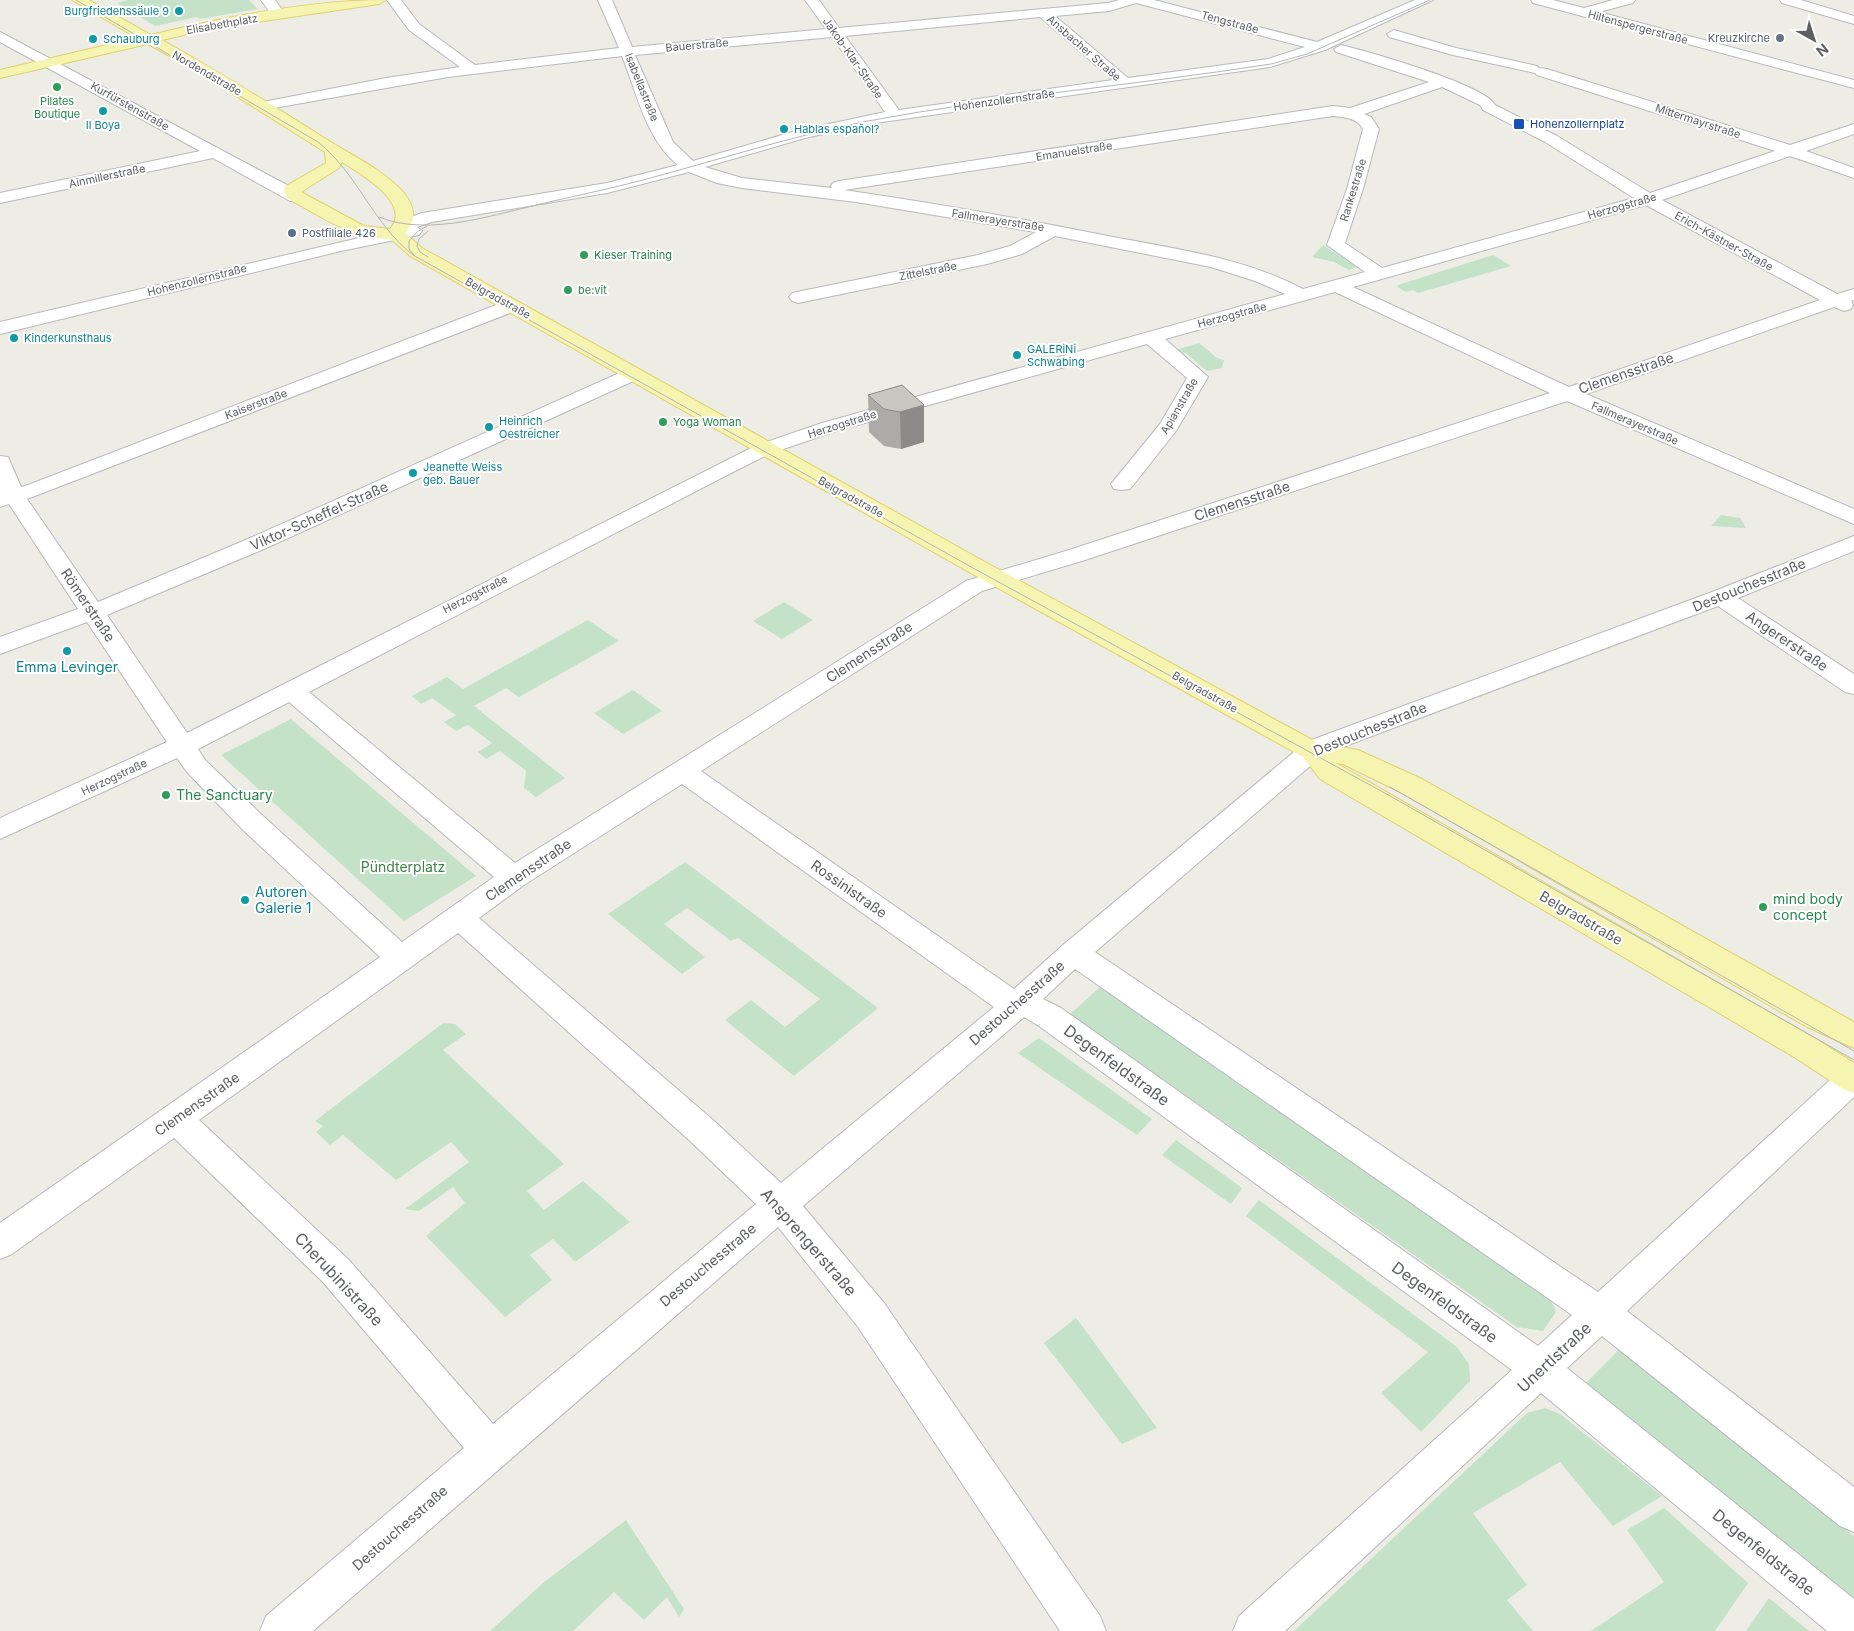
<svg xmlns="http://www.w3.org/2000/svg" width="1854" height="1631" viewBox="0 0 1854 1631" font-family="Inter,sans-serif">
	<rect width="100%" height="100%" fill="#edede5"/>
	<g fill="#c4e2c8">
		<path d="M 128,0 L 249,0 L 258,9 L 200,19 L 196,17 L 155,26 L 117,3 Z"/>
		<path d="M 1323,245 L 1357,267 L 1349,270 L 1334,262 L 1312,257 Z"/>
		<path d="M 1493,255 L 1511,266 L 1418,293 L 1413,290 L 1406,292 L 1397,287 L 1398,285 Z"/>
		<path d="M 1199,343 L 1217,358 L 1224,360 L 1222,368 L 1207,371 L 1186,353 L 1181,354 L 1175,350 Z"/>
		<path d="M 1721,515 L 1740,518 L 1746,528 L 1711,526 Z"/>
		<path d="M 784,602 L 813,620 L 782,639 L 753,621 Z"/>
		<path d="M 588,620 L 619,641 L 519,697 L 506,688 L 474,706 L 565,778 L 536,797 L 524,788 L 526,771 L 500,751 L 486,759 L 478,752 L 492,743 L 468,725 L 456,731 L 444,722 L 456,715 L 432,698 L 421,704 L 412,696 L 447,677 L 463,689 Z"/>
		<path d="M 633,690 L 662,711 L 623,734 L 594,713 Z"/>
		<path d="M 291,719 L 306,732 L 476,876 L 404,921 L 221,755 Z"/>
		<path d="M 685,862 L 878,1008 L 794,1076 L 725,1020 L 751,1000 L 785,1027 L 820,999 L 738,938 L 731,941 L 687,908 L 664,924 L 705,957 L 682,974 L 608,914 Z"/>
		<path d="M 1100,987 L 1547,1290 L 1556,1312 L 1543,1331 L 1517,1327 L 1070,1014 Z"/>
		<path d="M 443,1023 L 455,1024 L 466,1034 L 443,1050 L 564,1164 L 527,1191 L 544,1210 L 583,1181 L 630,1222 L 575,1262 L 553,1239 L 530,1255 L 552,1280 L 505,1317 L 426,1236 L 465,1203 L 453,1187 L 419,1211 L 405,1209 L 469,1162 L 451,1142 L 396,1180 L 343,1135 L 330,1145 L 316,1132 L 323,1126 L 315,1121 Z"/>
		<path d="M 1039,1038 L 1152,1119 L 1137,1135 L 1018,1053 Z"/>
		<path d="M 1176,1140 L 1242,1188 L 1231,1204 L 1162,1155 Z"/>
		<path d="M 1259,1200 L 1457,1347 L 1469,1364 L 1470,1381 L 1421,1432 L 1381,1393 L 1428,1352 L 1246,1216 Z"/>
		<path d="M 1076,1318 L 1157,1428 L 1122,1444 L 1044,1343 Z"/>
		<path d="M 1621,1348 L 1854,1536 L 1854,1608 L 1585,1384 Z"/>
		<path d="M 1545,1408 L 1560,1414 L 1662,1496 L 1613,1526 L 1560,1462 L 1473,1513 L 1527,1585 L 1507,1600 L 1533,1631 L 1294,1631 L 1527,1413 Z"/>
		<path d="M 1664,1508 L 1748,1583 L 1715,1631 L 1591,1631 L 1664,1582 L 1627,1530 Z"/>
		<path d="M 626,1520 L 684,1609 L 679,1617 L 667,1597 L 644,1620 L 614,1592 L 573,1631 L 490,1631 L 543,1583 Z"/>
		<path d="M 1769,1598 L 1809,1631 L 1746,1631 Z"/>
	</g>
	<g fill="none" stroke-linecap="round" stroke-linejoin="round">
		<defs>
			<g id="minor">
				<path d="M 261,0 L 275,0 L 285,14 L 283,17 L 273,17 Z"/>
				<path d="M 387,0 L 401,0 L 419,24 L 475,65 L 619,48 L 598,0 L 612,0 L 632,47 L 826,29 L 805,0 L 819,0 L 839,28 L 1108,3 L 1119,0 L 1154,0 L 1317,42 L 1415,0 L 1433,0 L 1325,50 L 1270,67 L 868,124 L 805,138 L 705,167 L 742,178 L 832,188 L 831,186 L 833,183 L 839,181 L 1333,106 L 1350,108 L 1429,82 L 1336,52 L 1334,49 L 1341,45 C 1366,51 1486,85 1495,105 L 1557,136 L 1650,193 L 1775,151 L 1537,75 L 1535,73 L 1453,55 L 1389,37 L 1387,34 L 1394,30 L 1456,48 L 1537,66 L 1539,68 L 1547,69 L 1790,145 L 1854,124 L 1854,134 L 1806,151 L 1854,168 L 1854,178 L 1790,156 L 1662,200 L 1837,294 L 1854,289 L 1854,300 L 1851,301 L 1853,305 L 1851,309 L 1844,311 L 1834,307 L 1586,394 L 1854,509 L 1854,524 L 1567,401 L 1085,560 L 982,591 L 701,771 L 1014,989 L 1063,945 L 1306,742 L 1712,592 L 1854,536 L 1854,551 L 1738,598 L 1854,674 L 1854,694 L 1845,692 L 1718,606 L 1324,754 L 1095,952 L 1598,1292 L 1841,1070 L 1854,1067 L 1854,1097 L 1627,1311 L 1854,1487 L 1854,1532 L 1840,1526 L 1602,1336 L 1567,1368 L 1854,1599 L 1854,1631 L 1827,1631 L 1541,1393 L 1285,1631 L 1233,1631 L 1239,1616 L 1512,1370 L 1039,1026 L 1024,1017 L 803,1206 L 884,1303 L 1100,1616 L 1106,1631 L 1060,1631 L 858,1327 L 778,1227 L 313,1631 L 260,1631 L 266,1616 L 464,1448 L 323,1282 L 174,1138 L 12,1254 L 0,1259 L 0,1223 L 380,957 L 243,830 L 187,772 L 177,758 L 0,839 L 0,818 L 167,742 L 87,622 L 0,654 L 0,637 L 78,609 L 9,504 L 0,507 L 0,456 L 8,457 L 21,487 L 28,485 L 504,302 L 518,302 L 520,306 L 518,310 L 27,499 L 98,602 L 248,539 L 626,370 L 640,370 L 643,374 L 640,378 L 264,549 L 107,615 L 187,733 L 755,446 L 822,423 L 1285,294 L 1255,281 L 1211,267 L 1055,236 L 1022,254 L 987,264 L 798,303 L 792,301 L 789,297 L 792,293 L 978,255 L 1010,246 L 1036,232 L 856,202 L 742,188 L 717,183 L 689,172 L 607,193 L 432,222 L 417,227 L 422,231 L 419,235 L 341,251 L 0,334 L 0,322 L 389,231 L 403,220 L 422,213 L 607,183 L 678,165 C 646,140 637,93 622,56 L 448,77 L 263,110 L 258,109 L 256,106 L 258,103 L 263,102 L 386,78 L 460,67 L 409,30 ZM 1136,3 L 1305,47 L 1268,59 L 1128,78 L 1055,16 L 1109,11 ZM 1040,17 L 1113,80 L 899,110 L 845,36 ZM 832,37 L 885,112 L 796,131 L 693,161 L 673,142 L 635,55 ZM 1442,87 L 1480,105 L 1483,110 L 1545,142 L 1634,198 L 1382,268 L 1345,243 L 1363,189 L 1379,129 L 1371,117 L 1364,114 ZM 1333,116 C 1345,117 1357,118 1363,129 L 1347,189 L 1327,245 L 1365,272 L 1303,289 C 1245,258 1177,249 1113,237 C 1024,219 934,203 844,190 ZM 1646,205 L 1820,300 L 1569,387 L 1353,287 ZM 1335,292 L 1550,393 L 1069,550 L 966,581 L 515,863 L 309,692 L 731,473 L 769,454 L 836,431 L 1147,344 L 1187,378 L 1160,424 L 1111,484 L 1114,489 L 1122,490 L 1130,489 L 1176,431 L 1208,377 L 1165,339 ZM 289,702 L 494,877 L 402,942 L 263,816 L 205,760 L 198,749 ZM 682,784 L 994,1007 L 781,1183 L 713,1120 L 479,918 L 524,885 ZM 458,933 L 689,1140 L 756,1204 L 493,1424 L 349,1260 L 199,1120 ZM 1075,969 L 1572,1315 L 1538,1346 L 1061,1008 L 1043,999 Z"/>
				<path d="M 1531,0 L 1553,0 L 1584,8 L 1613,0 L 1635,0 L 1633,3 L 1599,12 L 1854,80 L 1854,88 L 1533,3 Z"/>
				<path d="M 1780,0 L 1801,0 L 1854,16 L 1854,24 L 1782,3 Z"/>
				<path d="M 0,32 L 302,193 L 304,197 L 302,201 L 290,201 L 213,158 L 0,203 L 0,193 L 200,151 L 0,42 Z"/>
			</g>
			<path id="major" d="M 72,0 L 89,0 L 151,35 C 225,17 310,0 386,0 L 379,4 L 210,29 L 162,40 C 218,71 272,105 326,139 C 351,155 384,170 404,193 C 415,207 417,220 405,233 L 422,248 L 985,562 L 1318,743 L 1358,750 L 1422,779 L 1854,1022 L 1854,1048 L 1807,1027 L 1402,793 L 1343,764 L 1336,763 L 1816,1039 L 1854,1063 L 1854,1093 L 1843,1089 L 1794,1057 L 1320,779 L 1303,757 L 969,572 L 410,256 L 391,239 C 351,239 321,216 287,198 L 284,189 L 286,186 L 326,163 L 325,152 L 195,70 L 148,44 L 0,78 L 0,70 L 137,38 ZM 342,162 C 360,174 413,203 390,229 L 364,226 L 301,192 L 339,168 Z"/>
		</defs>
		<use href="#minor" stroke="#b7b9bd" stroke-width="2"/>
		<use href="#major" stroke="#e2d069" stroke-width="2"/>
		<use href="#minor" fill="#fff" fill-rule="evenodd"/>
		<use href="#major" fill="#f6f4b1" fill-rule="evenodd"/>
		<g stroke="#b5b6b6" stroke-width="1">
			<path d="M 76,0 L 318,142 C 358,174 373,224 413,255 L 973,568 L 1392,797 L 1854,1060"/>
			<path d="M 379,217 C 429,238 499,213 549,202 C 580,195 612,188 643,180 C 718,160 792,136 868,121 C 1001,96 1137,85 1271,64 L 1307,54 L 1430,0"/>
			<path d="M 428,231 L 419,239 L 417,246 L 420,252 L 428,257"/>
			<path d="M 414,255 L 409,249 L 409,241 L 417,232 L 427,226"/>
			<path d="M 1390,787 L 1854,1051"/>
		</g>
	</g>
	<path fill="#adaba7" d="M 902,385 L 924,442 L 901,449 L 884,446 L 869,432 L 868,395 Z"/>
	<path fill="#8d8b88" d="M 924,405 L 924,442 L 901,449 L 900,412 Z"/>
	<path fill="#c9c7c2" stroke="#8d8b88" d="M 902,385 L 924,405 L 900,412 L 884,409 L 868,395 Z"/>
	<g fill="#0f9aa8" stroke="#fff" stroke-width="2">
		<circle cx="179" cy="11" r="5"/>
		<circle cx="93" cy="39" r="5"/>
		<circle cx="103" cy="111" r="5"/>
		<circle cx="784" cy="129" r="5"/>
		<circle cx="14" cy="338" r="5"/>
		<circle cx="1017" cy="355" r="5"/>
		<circle cx="489" cy="427" r="5"/>
		<circle cx="413" cy="473" r="5"/>
		<circle cx="67" cy="651" r="5"/>
		<circle cx="245" cy="900" r="5"/>
	</g>
	<circle fill="#6b7280" stroke="#fff" stroke-width="2" cx="1780" cy="38" r="5"/>
	<g fill="#2e9e5b" stroke="#fff" stroke-width="2">
		<circle cx="57" cy="87" r="5"/>
		<circle cx="584" cy="255" r="5"/>
		<circle cx="568" cy="290" r="5"/>
		<circle cx="663" cy="422" r="5"/>
		<circle cx="166" cy="795" r="5"/>
		<circle cx="1763" cy="907" r="5"/>
	</g>
	<rect fill="#1a4fb4" stroke="#fff" stroke-width="2" x="1513" y="118" width="12" height="12" rx="2.5"/>
	<circle fill="#5c6f8a" stroke="#fff" stroke-width="2" cx="292" cy="233" r="5"/>
	<g text-anchor="middle" stroke-width="4" stroke-linejoin="round" paint-order="stroke">
		<g font-size="11" fill="#0d838f" stroke="#fff" text-anchor="start">
			<text x="169" y="15" text-anchor="end">Burgfriedenssäule 9</text>
			<text x="103" y="43">Schauburg</text>
			<text x="103" y="129" text-anchor="middle">Il Boya</text>
			<text x="794" y="133">Hablas español?</text>
			<text x="24" y="342">Kinderkunsthaus</text>
			<text x="1027" y="353">GALERiNi<tspan x="1027" dy="13">Schwabing</tspan></text>
			<text x="499" y="425">Heinrich<tspan x="499" dy="13">Oestreicher</tspan></text>
			<text x="423" y="471">Jeanette Weiss<tspan x="423" dy="13">geb. Bauer</tspan></text>
		</g>
		<g font-size="11" fill="#5d5f64" stroke="#fff">
			<text transform="translate(1230 22) rotate(15)" y="4">Tengstraße</text>
			<text transform="translate(222 24) rotate(-10)" y="4">Elisabethplatz</text>
			<text transform="translate(1638 27) rotate(15)" y="4">Hiltenspergerstraße</text>
			<text transform="translate(697 45) rotate(-5)" y="4">Bauerstraße</text>
			<text transform="translate(1084 48) rotate(41)" y="4">Ansbacher Straße</text>
			<text transform="translate(853 58) rotate(55)" y="4">Jakob-Klar-Straße</text>
			<text transform="translate(207 73) rotate(30)" y="4">Nordendstraße</text>
			<text transform="translate(642 87) rotate(68)" y="4">Isabellastraße</text>
			<text transform="translate(1004 100) rotate(-8)" y="4">Hohenzollernstraße</text>
			<text transform="translate(130 106) rotate(29)" y="4">Kurfürstenstraße</text>
			<text transform="translate(1698 121) rotate(18)" y="4">Mittermayrstraße</text>
			<text transform="translate(1074 151) rotate(-9)" y="4">Emanuelstraße</text>
			<text transform="translate(107 176) rotate(-12)" y="4">Ainmillerstraße</text>
			<text transform="translate(1353 190) rotate(-73)" y="4">Rankestraße</text>
			<text transform="translate(1622 206) rotate(-16)" y="4">Herzogstraße</text>
			<text transform="translate(998 220) rotate(9)" y="4">Fallmerayerstraße</text>
			<text transform="translate(1724 241) rotate(29)" y="4">Erich-Kästner-Straße</text>
			<text transform="translate(928 271) rotate(-11)" y="4">Zittelstraße</text>
			<text transform="translate(197 280) rotate(-14)" y="4">Hohenzollernstraße</text>
			<text transform="translate(498 298) rotate(29)" y="4">Belgradstraße</text>
			<text transform="translate(1232 315) rotate(-15)" y="4">Herzogstraße</text>
			<text transform="translate(256 404) rotate(-21)" y="4">Kaiserstraße</text>
			<text transform="translate(1179 406) rotate(-60)" y="4">Apianstraße</text>
			<text transform="translate(1635 423) rotate(23)" y="4">Fallmerayerstraße</text>
			<text transform="translate(842 424) rotate(-17)" y="4">Herzogstraße</text>
			<text transform="translate(851 497) rotate(29)" y="4">Belgradstraße</text>
			<text transform="translate(475 594) rotate(-27)" y="4">Herzogstraße</text>
			<text transform="translate(1205 692) rotate(29)" y="4">Belgradstraße</text>
			<text transform="translate(114 777) rotate(-25)" y="4">Herzogstraße</text>
		</g>
		<g font-size="11" fill="#5b616d" stroke="#fff" text-anchor="end">
			<text x="1770" y="42">Kreuzkirche</text>
		</g>
		<g font-size="11" fill="#27864d" stroke="#fff" text-anchor="start">
			<text x="57" y="105" text-anchor="middle">Pilates<tspan x="57" dy="13">Boutique</tspan></text>
			<text x="594" y="259">Kieser Training</text>
			<text x="578" y="294">be:vit</text>
			<text x="673" y="426">Yoga Woman</text>
		</g>
		<g font-size="11" fill="#164399" stroke="#fff" text-anchor="start">
			<text x="1530" y="128">Hohenzollernplatz</text>
		</g>
		<g font-size="11" fill="#4e5e75" stroke="#fff" text-anchor="start">
			<text x="302" y="237">Postfiliale 426</text>
		</g>
		<g font-size="14" fill="#5d5f64" stroke="#fff">
			<text transform="translate(1626 373) rotate(-19)" y="5">Clemensstraße</text>
			<text transform="translate(1242 501) rotate(-18)" y="5">Clemensstraße</text>
			<text transform="translate(319 516) rotate(-24)" y="5">Viktor-Scheffel-Straße</text>
			<text transform="translate(1749 585) rotate(-22)" y="5">Destouchesstraße</text>
			<text transform="translate(88 605) rotate(56)" y="5">Römerstraße</text>
			<text transform="translate(1787 641) rotate(34)" y="5">Angererstraße</text>
			<text transform="translate(869 652) rotate(-33)" y="5">Clemensstraße</text>
			<text transform="translate(1370 729) rotate(-22)" y="5">Destouchesstraße</text>
			<text transform="translate(528 870) rotate(-34)" y="5">Clemensstraße</text>
			<text transform="translate(849 889) rotate(35)" y="5">Rossinistraße</text>
			<text transform="translate(1581 918) rotate(30)" y="5">Belgradstraße</text>
			<text transform="translate(1017 1003) rotate(-41)" y="5">Destouchesstraße</text>
			<text transform="translate(197 1104) rotate(-35)" y="5">Clemensstraße</text>
			<text transform="translate(708 1265) rotate(-40)" y="5">Destouchesstraße</text>
			<text transform="translate(400 1528) rotate(-41)" y="5">Destouchesstraße</text>
		</g>
		<g font-size="14" fill="#0d838f" stroke="#fff">
			<text x="67" y="672">Emma Levinger</text>
			<text x="255" y="897" text-anchor="start">Autoren<tspan x="255" dy="16">Galerie 1</tspan></text>
		</g>
		<g font-size="14" fill="#27864d" stroke="#fff" text-anchor="start">
			<text x="176" y="800">The Sanctuary</text>
			<text x="1773" y="904">mind body<tspan x="1773" dy="16">concept</tspan></text>
		</g>
		<g font-size="14" fill="#3f814a" stroke="#fff">
			<text x="403" y="872">Pündterplatz</text>
		</g>
		<g font-size="16" fill="#5d5f64" stroke="#fff">
			<text transform="translate(1117 1065) rotate(36)" y="6">Degenfeldstraße</text>
			<text transform="translate(809 1242) rotate(49)" y="6">Ansprengerstraße</text>
			<text transform="translate(339 1279) rotate(47)" y="6">Cherubinistraße</text>
			<text transform="translate(1445 1302) rotate(36)" y="6">Degenfeldstraße</text>
			<text transform="translate(1554 1357) rotate(-43)" y="6">Unertlstraße</text>
			<text transform="translate(1764 1552) rotate(39)" y="6">Degenfeldstraße</text>
		</g>
	</g>
	<g transform="translate(1814 40) rotate(141)" stroke="#ffffff" stroke-width="4" paint-order="stroke">
	<path d="M0-4L9 19L0 12L-9 19Z" fill="#5d5f64"/>
	<text y="-8" font-size="14" font-weight="bold" text-anchor="middle" fill="#5d5f64">N</text>
	</g>
</svg>
